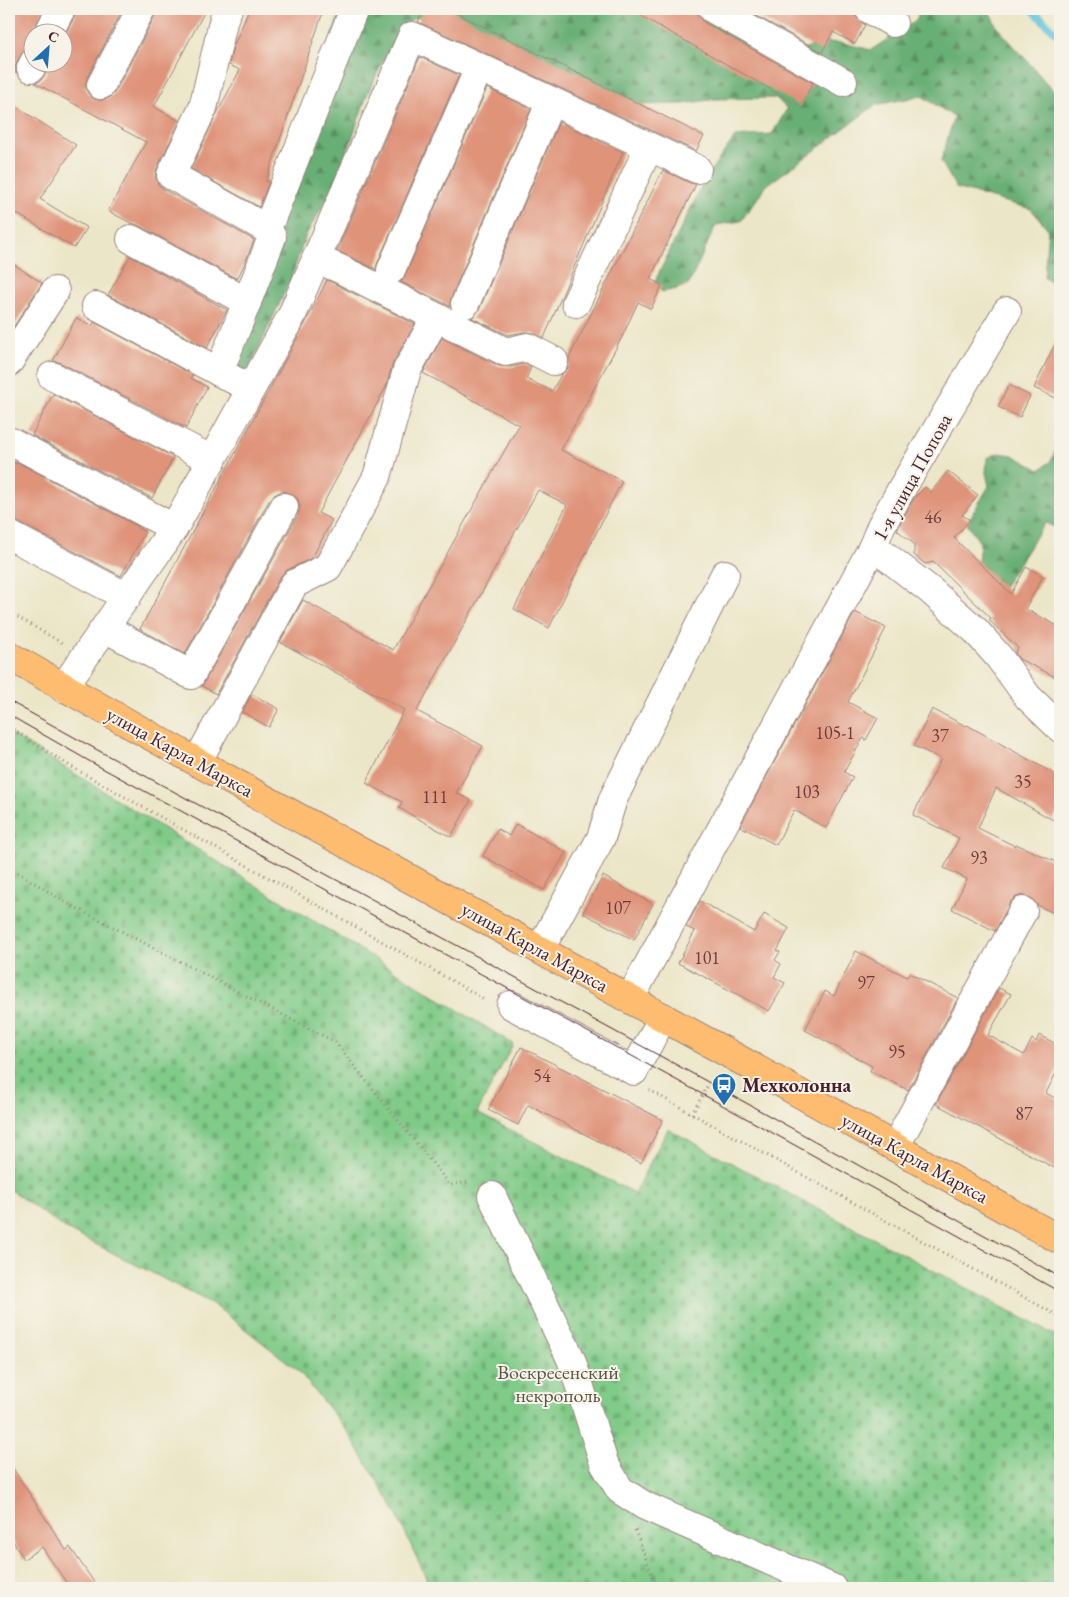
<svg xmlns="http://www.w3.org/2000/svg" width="1069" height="1597" viewBox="0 0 1069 1597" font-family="'EB Garamond',serif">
	<defs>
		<pattern id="forest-firs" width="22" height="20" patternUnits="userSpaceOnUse" patternTransform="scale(1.25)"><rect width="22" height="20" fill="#68af74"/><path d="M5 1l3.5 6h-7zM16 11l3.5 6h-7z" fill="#588e5f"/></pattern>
		<pattern id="cemetery-stones" width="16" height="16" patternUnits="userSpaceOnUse" patternTransform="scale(1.25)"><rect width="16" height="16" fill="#80cb88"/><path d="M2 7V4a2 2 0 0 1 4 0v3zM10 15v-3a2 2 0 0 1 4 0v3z" fill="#70ae76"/></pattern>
	</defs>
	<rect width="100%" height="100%" fill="#f7f3e8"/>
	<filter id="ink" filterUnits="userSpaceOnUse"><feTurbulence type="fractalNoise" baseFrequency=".02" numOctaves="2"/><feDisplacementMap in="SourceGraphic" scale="10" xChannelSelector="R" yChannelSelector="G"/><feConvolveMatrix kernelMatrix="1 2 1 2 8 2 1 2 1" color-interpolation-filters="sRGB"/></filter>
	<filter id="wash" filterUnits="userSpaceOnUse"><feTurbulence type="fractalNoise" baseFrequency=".0096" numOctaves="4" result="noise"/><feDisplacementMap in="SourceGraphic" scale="20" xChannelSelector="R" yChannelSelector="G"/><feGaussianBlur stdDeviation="1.12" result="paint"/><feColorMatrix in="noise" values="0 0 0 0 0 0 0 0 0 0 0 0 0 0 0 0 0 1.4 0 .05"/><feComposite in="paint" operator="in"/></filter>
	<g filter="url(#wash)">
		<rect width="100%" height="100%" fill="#ece6c8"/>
		<g fill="url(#forest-firs)" stroke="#596750">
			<path d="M 341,9 L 674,9 L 770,46 L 794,52 L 827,42 L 843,43 L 871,50 L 917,20 L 919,9 L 988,9 L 997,27 L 1060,98 L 1060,286 L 1044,278 L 1048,229 L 1031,209 L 956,188 L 941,161 L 954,117 L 922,96 L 875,105 L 810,154 L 767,185 L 741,221 L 716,225 L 689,284 L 677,289 L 662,292 L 654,283 L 706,177 L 735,137 L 772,134 L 787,109 L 776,98 L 716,99 L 683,104 L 631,105 L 432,15 L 414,18 L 400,28 L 368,92 L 336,184 L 306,235 L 290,281 L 247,373 L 232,384 L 229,353 Z"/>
			<path d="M 1060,441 L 1060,529 L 1045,523 L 1001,590 L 977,572 L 980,543 L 967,523 L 989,486 L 986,473 L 987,458 L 998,453 L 1013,455 L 1040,470 L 1051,461 Z"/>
		</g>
		<path fill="url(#cemetery-stones)" stroke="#65755a" d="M 9,733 L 513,1044 L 477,1113 L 634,1193 L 668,1129 L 1060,1338 L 1060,1588 L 431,1588 L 393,1507 L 349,1434 L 299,1371 L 213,1304 L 66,1229 L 9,1189 Z"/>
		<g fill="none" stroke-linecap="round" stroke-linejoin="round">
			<path stroke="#5fc2dd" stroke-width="8" d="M 1032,9 L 1060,37"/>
		</g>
		<g id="blocks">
			<g fill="#df9379">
				<path d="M 9,9 L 44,9 L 32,32 L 32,47 L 25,49 L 17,61 L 15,68 L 17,73 L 9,69 Z"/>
				<path d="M 77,9 L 123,9 L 87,78 L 85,86 L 88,93 L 93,99 L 101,101 L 109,98 L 115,92 L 155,16 L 157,9 L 206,9 L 154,107 L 180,121 L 157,168 L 155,176 L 158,184 L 163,189 L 254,240 L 245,263 L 237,279 L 138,225 L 131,223 L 108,211 L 146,142 L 35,83 L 40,81 L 45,75 L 49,62 L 62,62 L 62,40 L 75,16 Z"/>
				<path d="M 249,9 L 324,9 L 266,181 L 269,182 L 259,207 L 191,169 L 218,111 L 240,70 L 229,65 L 233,47 Z"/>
				<path d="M 424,9 L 448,9 L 704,136 L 696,151 L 418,22 Z"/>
				<path d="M 629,9 L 697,9 L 699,17 L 705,23 L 813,83 L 800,106 Z"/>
				<path d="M 744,9 L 853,9 L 856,17 L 865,25 L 855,44 L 833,32 L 822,52 Z"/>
				<path d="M 420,57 L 459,75 L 377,264 L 376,269 L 337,251 Z"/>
				<path d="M 487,88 L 531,109 L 451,298 L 450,306 L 401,282 L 405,276 Z"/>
				<path d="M 9,102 L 76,145 L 40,199 L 87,228 L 74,248 L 9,209 Z"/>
				<path d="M 559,122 L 623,152 L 544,338 L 534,333 L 524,332 L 508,335 L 472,318 L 479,310 Z"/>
				<path d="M 663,170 L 690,183 L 696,184 L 650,279 L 662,285 L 651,309 L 638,302 L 623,335 L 561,450 L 622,481 L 549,628 L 514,609 L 567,505 L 538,490 L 417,711 L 483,746 L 456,793 L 471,800 L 451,837 L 399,808 L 402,802 L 366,783 L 404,710 L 280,642 L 303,600 L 393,650 L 519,425 L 423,373 L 442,338 L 499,366 L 510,367 L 525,364 L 531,367 L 526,379 L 552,391 L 561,375 L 568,368 L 569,358 Z"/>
				<path d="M 130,256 L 227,310 L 207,348 L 108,295 Z"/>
				<path d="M 9,261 L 42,283 L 9,334 Z"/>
				<path d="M 327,280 L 415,324 L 393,363 L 386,387 L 318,513 L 332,520 L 312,558 L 287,570 L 280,577 L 216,694 L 202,686 L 298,515 L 300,506 L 298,499 L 292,494 L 283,491 L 276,494 L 270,499 L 185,654 L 140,629 L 306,322 Z"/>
				<path d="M 76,318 L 92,326 L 94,322 L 193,375 L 191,378 L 207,387 L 186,428 L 59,362 L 53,361 Z"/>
				<path d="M 1060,333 L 1060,400 L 1034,388 Z"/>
				<path d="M 1009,385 L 1030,396 L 1020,417 L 998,407 Z"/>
				<path d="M 53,394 L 171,456 L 173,458 L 152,498 L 32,435 Z"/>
				<path d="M 14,462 L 17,464 L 17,462 L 137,526 L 136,527 L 145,532 L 121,576 L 9,517 L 9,472 Z"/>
				<path d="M 948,471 L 978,495 L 962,515 L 970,520 L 954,538 L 1011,594 L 1026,567 L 1043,576 L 1025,609 L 1060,627 L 1060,679 L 1019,659 L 1015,653 L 1018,648 L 989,620 L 991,618 L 933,562 L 925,564 L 914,555 L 914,544 L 897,530 L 914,498 L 925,487 L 931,492 Z"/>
				<path d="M 855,612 L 886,628 L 848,702 L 878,718 L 866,740 L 863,738 L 844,772 L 853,777 L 826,828 L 794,810 L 776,845 L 740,826 Z"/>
				<path d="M 252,694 L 279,709 L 269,727 L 242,712 Z"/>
				<path d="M 932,709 L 966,726 L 967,725 L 1060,777 L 1060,808 L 1053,820 L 996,788 L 978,828 L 1015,846 L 1016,844 L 1060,864 L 1060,916 L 1037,905 L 1031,898 L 1022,895 L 1014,898 L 1010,903 L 995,931 L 952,909 L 967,879 L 944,868 L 959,838 L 913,815 L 941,759 L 914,746 Z"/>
				<path d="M 516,824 L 566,852 L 544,890 L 483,856 L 498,829 L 509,836 Z"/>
				<path d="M 603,876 L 653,904 L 634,940 L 583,913 Z"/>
				<path d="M 700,901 L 754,932 L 764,914 L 789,928 L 777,951 L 780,952 L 775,960 L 781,964 L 774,977 L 785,983 L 769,1011 L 678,963 L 695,931 L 686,927 Z"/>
				<path d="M 856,951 L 907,977 L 909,973 L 958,998 L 908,1090 L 870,1071 L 872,1066 L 805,1030 L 825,991 L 834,996 Z"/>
				<path d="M 999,988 L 1011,994 L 988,1035 L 1024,1055 L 1032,1039 L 1036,1042 L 1039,1035 L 1060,1046 L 1060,1065 L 1046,1093 L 1060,1101 L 1060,1171 L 936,1104 Z"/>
				<path d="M 521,1047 L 663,1120 L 641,1163 L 528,1105 L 518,1125 L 488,1110 Z"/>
				<path d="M 9,1462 L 66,1550 L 70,1547 L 98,1588 L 70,1588 L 42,1547 L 24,1559 L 9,1535 Z"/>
			</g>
		</g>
	</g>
	<g filter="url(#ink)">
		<use href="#blocks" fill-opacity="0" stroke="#9b827a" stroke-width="1"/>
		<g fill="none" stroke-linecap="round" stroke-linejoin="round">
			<defs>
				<g id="minor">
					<path d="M 228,9 L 224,18 L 203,108 L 171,175 L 267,229 L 354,9"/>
					<path d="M 713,9 L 843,82"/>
					<path d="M 869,9 L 893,23"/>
					<path d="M 49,32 L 61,9"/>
					<path d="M 31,68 L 34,62"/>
					<path d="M 101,85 L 141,9"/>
					<path d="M 131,239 L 247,302 L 219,372"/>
					<path d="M 316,259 L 338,268 L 506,352 L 527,347 L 554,361"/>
					<path d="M 391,270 L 479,68"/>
					<path d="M 247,302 L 272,237 L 267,229"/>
					<path d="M 576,303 L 649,147"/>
					<path d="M 465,304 L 551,101"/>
					<path d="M 96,306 L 236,381"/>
					<path d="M 1007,311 L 902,488 L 881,526 L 873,546 L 931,591 L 975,630 L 998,656 L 1028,697 L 1060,728"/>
					<path d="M 9,362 L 55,291"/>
					<path d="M 52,376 L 212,460"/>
					<path d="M 12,442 L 174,528"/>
					<path d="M 9,535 L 127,597"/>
					<path d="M 105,628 L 191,675 L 284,507"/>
					<path d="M 63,688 L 174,528 L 292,315 L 412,36 L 697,169"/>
					<path d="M 197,762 L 294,584 L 328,567 L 377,477 L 407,370 L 436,317"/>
					<path d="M 540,949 L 601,838 L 613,799 L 725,574"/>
					<path d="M 630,999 L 873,546"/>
					<path d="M 511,1005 L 634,1071 L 663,1017"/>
					<path d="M 895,1147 L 1023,911"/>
					<path d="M 492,1196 L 571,1359 L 604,1463 L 620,1490 L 645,1506 L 832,1588"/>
				</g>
				<path id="major" d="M 9,656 L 197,762 L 726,1052 L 1060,1240"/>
			</defs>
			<use href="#minor" stroke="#9b827a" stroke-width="30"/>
			<use href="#major" stroke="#9b827a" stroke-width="30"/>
			<g stroke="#9b827a" stroke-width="3" stroke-dasharray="1 4" stroke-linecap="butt">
				<path d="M 9,612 L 62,643"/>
				<path d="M 9,727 L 70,766 L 486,1000"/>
				<path d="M 9,867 L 65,902 L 335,1042 L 450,1185 L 470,1182"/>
				<path d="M 649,1090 L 1060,1317"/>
				<path d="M 692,1114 L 709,1083"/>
				<path d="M 635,1530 L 657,1588"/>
			</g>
			<use href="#minor" stroke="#fff" stroke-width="28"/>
			<use href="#major" stroke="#febc70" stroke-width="28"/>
			<g stroke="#4a1f2b" stroke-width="1">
				<path d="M 9,701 L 81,741 L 730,1094 L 1060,1277"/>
				<path d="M 9,715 L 89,761 L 724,1106 L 1060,1292"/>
			</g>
		</g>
	</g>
	<defs>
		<symbol id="bus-pin" viewBox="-11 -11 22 30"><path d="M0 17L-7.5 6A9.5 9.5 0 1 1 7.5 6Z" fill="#1f6fb2" stroke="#f7f3e8"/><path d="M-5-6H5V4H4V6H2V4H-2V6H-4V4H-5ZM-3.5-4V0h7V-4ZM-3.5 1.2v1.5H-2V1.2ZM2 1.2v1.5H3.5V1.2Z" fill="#fff"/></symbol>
	</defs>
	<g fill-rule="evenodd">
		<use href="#bus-pin" x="710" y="1071" width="28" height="38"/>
	</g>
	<g text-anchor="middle" stroke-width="4" stroke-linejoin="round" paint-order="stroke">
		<g font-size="18" fill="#6f3c3e">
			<text x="933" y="523">46</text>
			<text x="835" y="739">105-1</text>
			<text x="940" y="742">37</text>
			<text x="1023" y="788">35</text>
			<text x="807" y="798">103</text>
			<text x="435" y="803">111</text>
			<text x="979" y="864">93</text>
			<text x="618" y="914">107</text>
			<text x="707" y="964">101</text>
			<text x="866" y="989">97</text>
			<text x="897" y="1058">95</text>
			<text x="542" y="1082">54</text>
			<text x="1024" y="1120">87</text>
		</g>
		<g font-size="20" fill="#4a1f2b" stroke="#f7f3e8">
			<text transform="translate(912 477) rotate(-61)" y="7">1-я улица Попова</text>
			<text transform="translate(180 752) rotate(29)" y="7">улица Карла Маркса</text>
			<text transform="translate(535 947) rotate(29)" y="7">улица Карла Маркса</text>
			<text transform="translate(915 1158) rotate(29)" y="7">улица Карла Маркса</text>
		</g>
		<g font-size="20" font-weight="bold" fill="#4a1f2b" stroke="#f7f3e8" text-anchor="start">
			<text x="742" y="1092">Мехколонна</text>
		</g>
		<g font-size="20" fill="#5a5347" stroke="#f7f3e8">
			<text x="558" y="1379">Воскресенский<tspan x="558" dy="23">некрополь</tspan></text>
		</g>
	</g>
	<rect width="1069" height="1597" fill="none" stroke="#f7f3e8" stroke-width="30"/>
	<g transform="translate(48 48) rotate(26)"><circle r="24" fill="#f7f3e8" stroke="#b29e9c"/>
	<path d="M0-4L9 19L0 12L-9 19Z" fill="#1f6fb2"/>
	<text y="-8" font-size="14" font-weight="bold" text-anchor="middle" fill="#4a1f2b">С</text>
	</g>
</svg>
